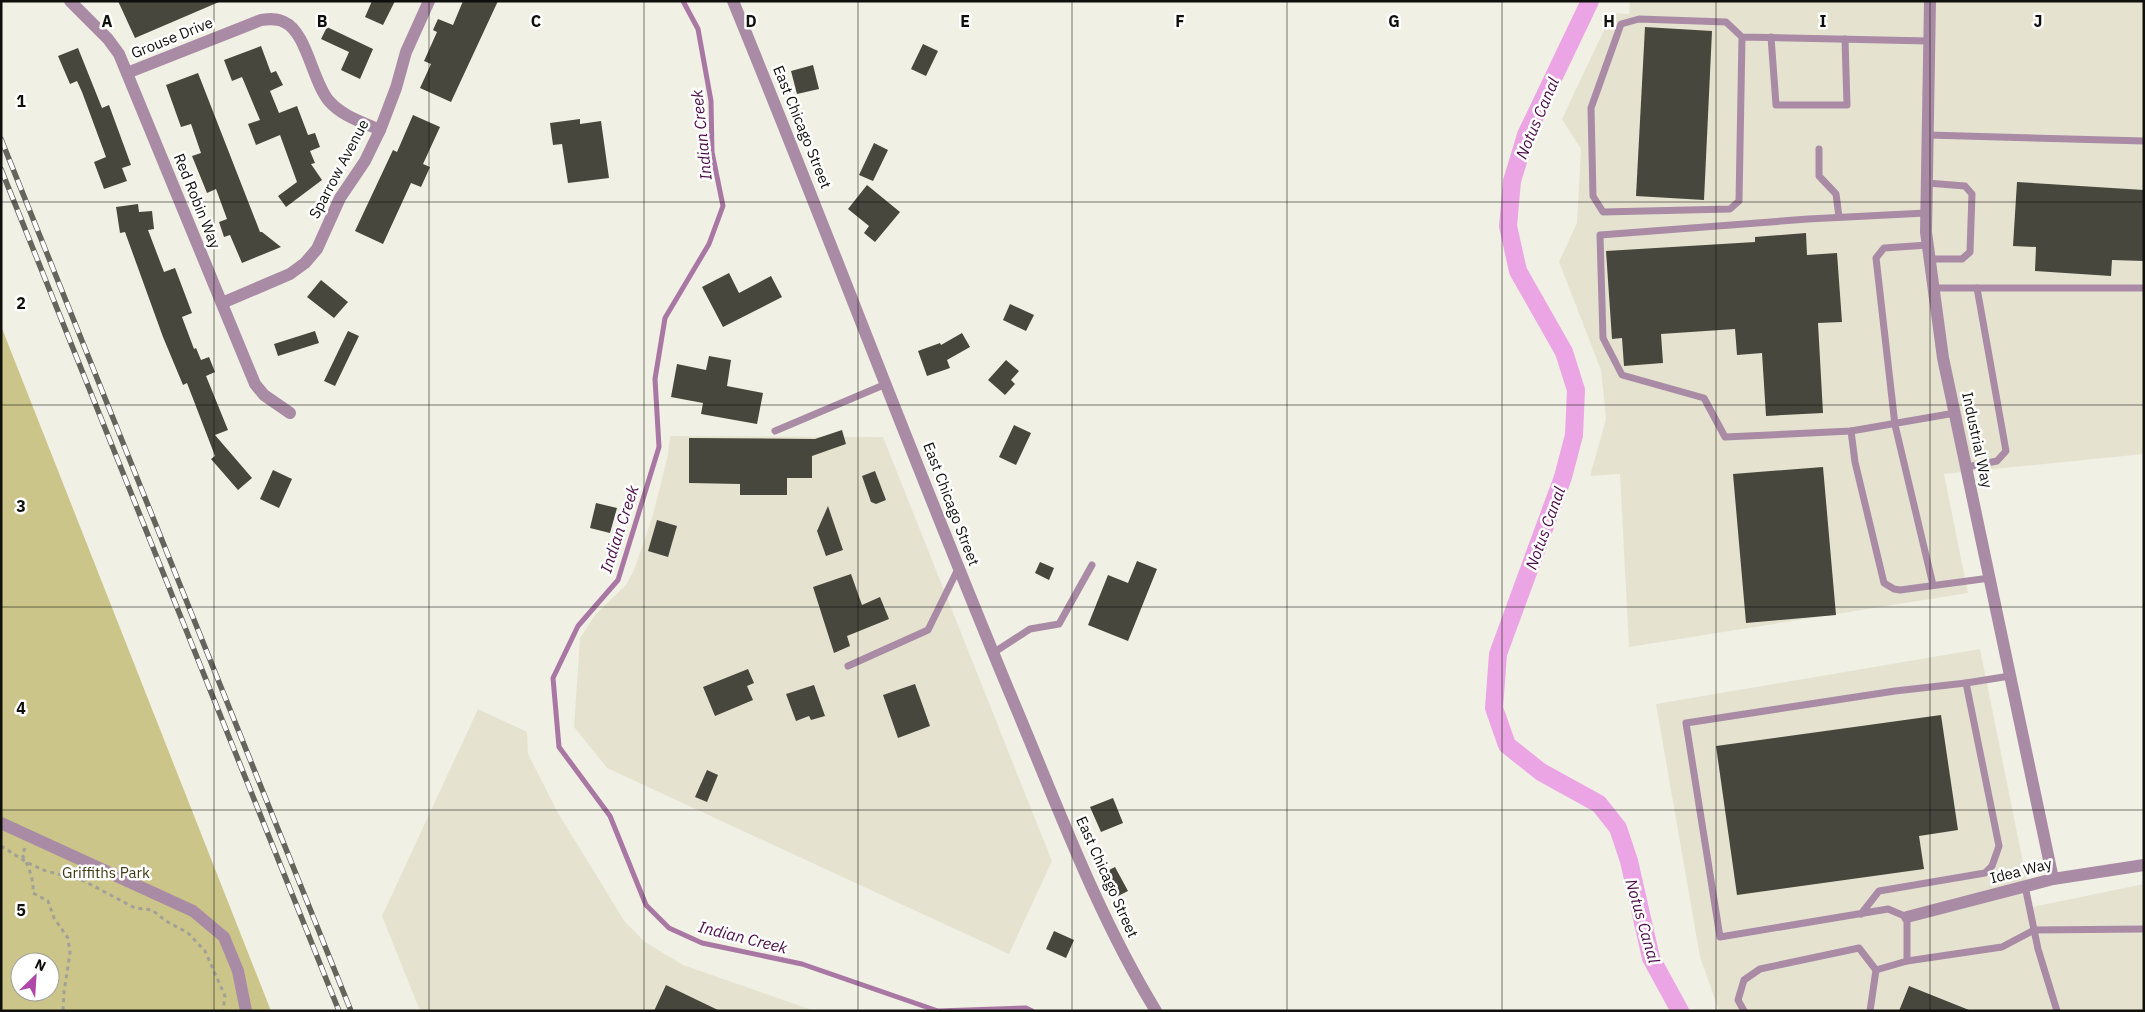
<svg xmlns="http://www.w3.org/2000/svg" width="2145" height="1012" viewBox="0 0 2145 1012" font-family="'IBM Plex Sans',sans-serif">
	<rect width="100%" height="100%" fill="#f1f0e4"/>
	<g fill="#e5e3d0">
		<path d="M 1630,1 L 2144,1 L 2144,454 L 1944,474 L 1968,593 L 1629,647 L 1620,474 L 1590,476 L 1606,419 L 1601,370 L 1559,262 L 1577,223 L 1581,149 L 1562,119 L 1612,13 L 1629,14 Z"/>
		<path d="M 670,436 L 883,437 L 1052,861 L 1009,954 L 607,768 L 574,727 L 580,638 L 596,614 L 626,585 L 634,570 L 653,515 L 668,455 Z"/>
		<path d="M 1980,649 L 2032,907 L 2144,884 L 2144,1011 L 1719,1011 L 1700,957 L 1656,704 Z"/>
		<path d="M 478,709 L 527,732 L 528,754 L 558,813 L 625,922 L 645,942 L 683,965 L 815,1011 L 420,1011 L 382,916 Z"/>
	</g>
	<path fill="#ccc58a" fill-rule="evenodd" d="M 1,326 L 271,1011 L 1,1011 ZM 20,962 L 50,962 L 50,992 L 20,992 Z"/>
	<g fill="none" stroke-linecap="round" stroke-linejoin="round">
		<path stroke="#a977a3" stroke-width="5" d="M 683,1 L 698,29 L 711,101 L 712,152 L 723,206 L 709,244 L 665,318 L 655,379 L 659,447 L 618,580 L 578,626 L 553,678 L 559,747 L 610,816 L 646,905 L 669,928 L 702,943 L 802,964 L 938,1011 L 1026,1008 L 1032,1011"/>
		<path stroke="#eba4e4" stroke-width="18" d="M 1590,1 L 1526,135 L 1512,181 L 1508,226 L 1518,271 L 1564,352 L 1576,390 L 1574,435 L 1563,477 L 1498,654 L 1494,708 L 1507,745 L 1541,772 L 1599,804 L 1618,828 L 1629,861 L 1651,958 L 1680,1011"/>
	</g>
	<g fill="#48473d">
		<path d="M 118,1 L 219,1 L 219,2 L 135,38 Z"/>
		<path d="M 372,1 L 395,1 L 383,25 L 365,17 Z"/>
		<path d="M 463,1 L 498,1 L 451,102 L 420,88 L 431,64 L 424,61 L 437,32 L 433,30 L 438,19 L 453,25 Z"/>
		<path d="M 327,27 L 373,49 L 360,79 L 341,70 L 349,52 L 321,39 Z"/>
		<path d="M 1645,27 L 1712,31 L 1704,200 L 1636,196 Z"/>
		<path d="M 923,44 L 938,51 L 926,76 L 911,69 Z"/>
		<path d="M 261,46 L 271,73 L 276,71 L 283,85 L 270,91 L 279,113 L 297,106 L 308,135 L 315,133 L 320,147 L 310,151 L 315,163 L 311,164 L 322,180 L 286,207 L 278,196 L 297,182 L 280,135 L 256,145 L 248,124 L 260,120 L 242,77 L 232,81 L 224,60 Z"/>
		<path d="M 78,48 L 102,108 L 109,105 L 131,165 L 122,168 L 127,181 L 104,189 L 94,162 L 106,157 L 82,92 L 77,81 L 70,84 L 58,56 Z"/>
		<path d="M 813,65 L 819,89 L 797,94 L 791,71 Z"/>
		<path d="M 198,73 L 260,232 L 262,232 L 281,247 L 242,263 L 230,235 L 224,237 L 219,222 L 227,219 L 216,189 L 207,193 L 192,156 L 201,153 L 191,124 L 181,127 L 166,85 Z"/>
		<path d="M 413,115 L 440,127 L 423,164 L 430,167 L 421,187 L 411,183 L 383,244 L 355,231 L 393,150 L 397,152 Z"/>
		<path d="M 580,119 L 580,124 L 601,121 L 609,178 L 568,183 L 562,144 L 553,145 L 550,123 Z"/>
		<path d="M 874,143 L 888,150 L 873,181 L 859,175 Z"/>
		<path d="M 2017,182 L 2144,190 L 2144,261 L 2112,260 L 2111,276 L 2035,271 L 2036,247 L 2013,246 Z"/>
		<path d="M 867,185 L 900,212 L 875,242 L 864,233 L 869,226 L 848,209 Z"/>
		<path d="M 138,204 L 139,212 L 152,211 L 154,229 L 148,230 L 164,272 L 175,268 L 192,313 L 182,317 L 194,349 L 196,348 L 201,360 L 209,357 L 215,372 L 206,376 L 228,430 L 215,435 L 252,478 L 238,490 L 211,459 L 215,456 L 187,383 L 183,385 L 163,337 L 125,232 L 120,233 L 116,207 Z"/>
		<path d="M 1806,233 L 1807,255 L 1837,253 L 1842,322 L 1818,323 L 1823,413 L 1766,416 L 1762,353 L 1737,355 L 1735,329 L 1661,334 L 1663,363 L 1624,366 L 1622,338 L 1612,339 L 1606,251 L 1755,242 L 1755,237 Z"/>
		<path d="M 729,273 L 739,293 L 771,276 L 782,297 L 723,327 L 702,287 Z"/>
		<path d="M 321,280 L 348,302 L 334,318 L 307,297 Z"/>
		<path d="M 1010,304 L 1034,315 L 1026,331 L 1003,320 Z"/>
		<path d="M 315,331 L 319,343 L 278,356 L 274,344 Z"/>
		<path d="M 348,331 L 359,336 L 335,386 L 324,381 Z"/>
		<path d="M 962,333 L 970,347 L 947,360 L 950,368 L 927,376 L 918,351 L 940,343 L 941,345 Z"/>
		<path d="M 709,356 L 731,360 L 727,386 L 763,393 L 757,424 L 701,414 L 703,403 L 671,397 L 677,364 L 706,370 Z"/>
		<path d="M 1006,360 L 1019,371 L 1011,380 L 1015,384 L 1005,395 L 988,380 Z"/>
		<path d="M 1014,425 L 1031,433 L 1016,465 L 999,457 Z"/>
		<path d="M 842,430 L 846,444 L 812,456 L 812,478 L 787,478 L 787,495 L 740,495 L 740,484 L 689,483 L 689,438 L 815,439 Z"/>
		<path d="M 1823,467 L 1836,615 L 1746,623 L 1733,474 Z"/>
		<path d="M 273,470 L 292,479 L 279,508 L 260,499 Z"/>
		<path d="M 875,471 L 886,500 L 876,504 L 871,502 L 862,476 Z"/>
		<path d="M 596,503 L 617,508 L 610,533 L 590,528 Z"/>
		<path d="M 828,506 L 843,550 L 826,556 L 817,531 Z"/>
		<path d="M 657,520 L 677,526 L 668,557 L 648,551 Z"/>
		<path d="M 1137,561 L 1157,569 L 1128,641 L 1088,625 L 1108,575 L 1128,583 Z"/>
		<path d="M 1040,562 L 1054,568 L 1049,580 L 1035,573 Z"/>
		<path d="M 851,574 L 862,605 L 880,597 L 889,619 L 847,636 L 850,646 L 834,653 L 813,587 Z"/>
		<path d="M 748,669 L 754,683 L 747,686 L 753,700 L 715,716 L 703,687 Z"/>
		<path d="M 915,684 L 930,726 L 898,738 L 883,695 Z"/>
		<path d="M 814,685 L 825,716 L 811,720 L 809,716 L 796,721 L 786,694 Z"/>
		<path d="M 1941,715 L 1958,830 L 1919,836 L 1924,869 L 1737,895 L 1716,746 Z"/>
		<path d="M 707,770 L 718,775 L 707,802 L 695,797 Z"/>
		<path d="M 1113,798 L 1123,823 L 1101,832 L 1090,807 Z"/>
		<path d="M 1115,867 L 1128,891 L 1116,897 L 1103,873 Z"/>
		<path d="M 1054,931 L 1074,940 L 1066,958 L 1046,949 Z"/>
		<path d="M 666,985 L 720,1011 L 654,1011 Z"/>
		<path d="M 1909,986 L 1969,1010 L 1968,1011 L 1899,1011 Z"/>
	</g>
	<g fill="none" stroke-linecap="round" stroke-linejoin="round">
		<g stroke="#a2a198" stroke-width="3" stroke-dasharray="4 4" stroke-linecap="butt">
			<path d="M 1,846 L 28,863 L 46,871 L 84,881 L 135,908 L 152,910 L 166,921 L 188,933 L 205,951 L 225,996 L 223,1011"/>
			<path d="M 25,848 L 22,855 C 29,866 34,880 33,893 L 48,901 L 54,918 L 68,938 L 70,953 L 64,992 L 63,1011"/>
		</g>
		<g stroke="#a98ba5" stroke-width="7">
			<path d="M 1742,37 L 1726,22 L 1639,19 L 1621,24 L 1591,108 L 1593,196 L 1603,212 L 1730,209 L 1739,201 L 1742,37 L 1929,41"/>
			<path d="M 1771,37 L 1776,105 L 1847,105 L 1845,39"/>
			<path d="M 1928,135 L 2144,141"/>
			<path d="M 1819,149 L 1819,176 L 1836,194 L 1839,217"/>
			<path d="M 1927,183 L 1965,186 L 1972,194 L 1970,252 L 1962,259 L 1930,259"/>
			<path d="M 1926,213 L 1808,219 L 1600,235 L 1603,338 L 1622,375 L 1704,398 L 1725,437 L 1851,431 L 1955,413"/>
			<path d="M 1928,245 L 1884,248 L 1876,258 L 1895,425 L 1933,585"/>
			<path d="M 1934,288 L 2144,288"/>
			<path d="M 775,431 L 886,384"/>
			<path d="M 1851,431 L 1855,462 L 1884,583 L 1894,589 L 1900,590 L 1990,578"/>
			<path d="M 1967,467 L 1997,461 L 2006,451 L 1977,288"/>
			<path d="M 993,653 L 1030,629 L 1059,624 L 1092,565"/>
			<path d="M 848,666 L 928,630 L 958,569"/>
			<path d="M 1966,683 L 2010,676"/>
			<path d="M 2025,886 L 2038,949 L 2057,1011"/>
			<path d="M 1907,961 L 2002,947 L 2034,930 L 2144,929"/>
			<path d="M 1744,1011 L 1738,1000 L 1744,980 L 1760,969 L 1859,948 L 1876,970 L 1907,961 L 1907,917 L 1888,909 L 1720,937 L 1686,723 L 1895,691 L 1966,683 L 1999,846 L 1992,866 L 1985,873 L 1879,891 L 1861,914"/>
			<path d="M 1870,1011 L 1876,970"/>
		</g>
		<g stroke="#a98ba5" stroke-width="12">
			<path d="M 70,1 L 108,39 L 119,54 L 255,384 L 264,395 L 290,413"/>
			<path d="M 1930,1 L 1926,232 L 1943,358 L 2053,879"/>
			<path d="M 127,73 L 261,20 C 269,19 277,18 284,22 C 307,32 312,81 329,101 C 342,116 362,122 380,130"/>
			<path d="M 222,303 L 290,274 L 305,263 L 317,249 L 340,198 L 365,161 L 380,130 L 396,88 L 406,52 L 429,1"/>
			<path d="M 1,823 L 193,911 L 224,937 L 238,971 L 246,1011"/>
			<path d="M 1907,917 L 2053,879 L 2144,865"/>
		</g>
		<path stroke="#a98ba5" stroke-width="12" d="M 733,1 C 827,230 914,463 1009,691 C 1055,799 1095,911 1156,1011"/>
		<defs>
			<g id="rail">
				<path d="M 1,139 L 351,1011"/>
				<path d="M 1,169 L 339,1011"/>
			</g>
		</defs>
		<use href="#rail" stroke="#65655e" stroke-width="5.5"/>
		<use href="#rail" stroke="#fff" stroke-width="4" stroke-dasharray="11" stroke-linecap="butt"/>
	</g>
	<path fill="none" stroke="#0f0f0b" stroke-width="1" stroke-opacity="0.55" d="M 214,1 L 214,1011M 429,1 L 429,1011M 644,1 L 644,1011M 858,1 L 858,1011M 1072,1 L 1072,1011M 1287,1 L 1287,1011M 1502,1 L 1502,1011M 1716,1 L 1716,1011M 1930,1 L 1930,1011M 1,202 L 2144,202M 1,405 L 2144,405M 1,607 L 2144,607M 1,810 L 2144,810"/>
	<g text-anchor="middle" stroke-width="5" stroke-linejoin="round" paint-order="stroke">
		<g font-size="15" fill="#0f0f0b" stroke="#fff">
			<text transform="translate(172 38) rotate(-22)" y="5">Grouse Drive</text>
			<text transform="translate(802 127) rotate(68)" y="5">East Chicago Street</text>
			<text transform="translate(339 169) rotate(-62)" y="5">Sparrow Avenue</text>
			<text transform="translate(197 201) rotate(68)" y="5">Red Robin Way</text>
			<text transform="translate(1977 440) rotate(78)" y="5">Industrial Way</text>
			<text transform="translate(951 504) rotate(69)" y="5">East Chicago Street</text>
			<text transform="translate(2021 871) rotate(-14)" y="5">Idea Way</text>
			<text transform="translate(1107 877) rotate(66)" y="5">East Chicago Street</text>
		</g>
		<g font-size="15" fill="#403b13" stroke="#fff">
			<text x="106" y="878">Griffiths Park</text>
		</g>
		<g font-size="16" font-style="italic" fill="#490b47" stroke="#fff">
			<text transform="translate(1537 118) rotate(-67)" y="6">Notus Canal</text>
			<text transform="translate(701 135) rotate(-96)" y="6">Indian Creek</text>
			<text transform="translate(1545 528) rotate(-70)" y="6">Notus Canal</text>
			<text transform="translate(619 529) rotate(-72)" y="6">Indian Creek</text>
			<text transform="translate(1643 921) rotate(74)" y="6">Notus Canal</text>
			<text transform="translate(743 937) rotate(14)" y="6">Indian Creek</text>
		</g>
	</g>
	<g font-size="16" text-anchor="middle" font-weight="bold" fill="#0f0f0b" stroke="#fff" stroke-width="5" stroke-linejoin="round" paint-order="stroke">
		<text x="107" y="27">A</text>
		<text x="322" y="27">B</text>
		<text x="536" y="27">C</text>
		<text x="751" y="27">D</text>
		<text x="965" y="27">E</text>
		<text x="1180" y="27">F</text>
		<text x="1394" y="27">G</text>
		<text x="1609" y="27">H</text>
		<text x="1823" y="27">I</text>
		<text x="2038" y="27">J</text>
		<text x="21" y="107">1</text>
		<text x="21" y="309">2</text>
		<text x="21" y="512">3</text>
		<text x="21" y="714">4</text>
		<text x="21" y="916">5</text>
	</g>
	<rect width="2145" height="1012" fill="none" stroke="#0f0f0b" stroke-width="5"/>
	<g transform="translate(35 977) rotate(25)"><circle r="24" fill="#ffffff" stroke="#9f9f9d"/>
	<path d="M0-4L9 19L0 12L-9 19Z" fill="#af46a9"/>
	<text y="-8" font-size="14" font-weight="bold" text-anchor="middle" fill="#0f0f0b">N</text>
	</g>
</svg>
